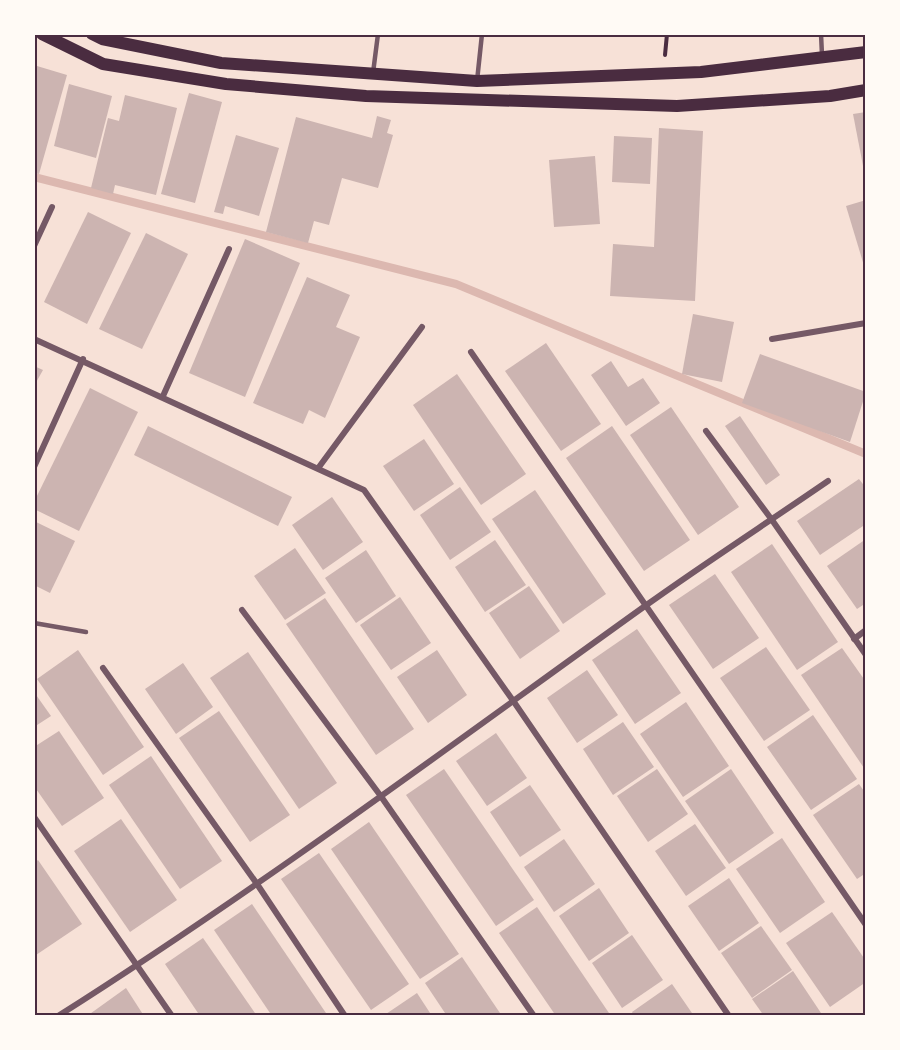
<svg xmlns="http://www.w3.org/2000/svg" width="900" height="1050" viewBox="0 0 900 1050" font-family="'PT Sans',sans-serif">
	<rect width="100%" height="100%" fill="#f7e1d7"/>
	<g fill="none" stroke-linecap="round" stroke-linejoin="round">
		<path stroke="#dcb8b0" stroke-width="8" d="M 34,177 L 456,284 L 866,454"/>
	</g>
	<g fill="#ccb4b1">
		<path d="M 37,66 L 67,75 L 39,174 L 34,173 Z"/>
		<path d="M 69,84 L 112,96 L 96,158 L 54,146 Z"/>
		<path d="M 189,93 L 222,102 L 195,203 L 161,194 Z"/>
		<path d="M 125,95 L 177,108 L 156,195 L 115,185 L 113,194 L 91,188 L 108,118 L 119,121 Z"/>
		<path d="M 866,112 L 866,171 L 864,171 L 853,114 Z"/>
		<path d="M 377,116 L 391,120 L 387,133 L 393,135 L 378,188 L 342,178 L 329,225 L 314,221 L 308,243 L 266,232 L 296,117 L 372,138 Z"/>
		<path d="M 659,128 L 703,131 L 695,301 L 610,296 L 613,244 L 654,247 Z"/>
		<path d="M 236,135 L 279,148 L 259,216 L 225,206 L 223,214 L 214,212 Z"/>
		<path d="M 614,136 L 652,138 L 650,184 L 612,182 Z"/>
		<path d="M 595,156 L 600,224 L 554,227 L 549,160 Z"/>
		<path d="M 866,200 L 866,269 L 865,269 L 846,206 Z"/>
		<path d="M 88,212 L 131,233 L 87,324 L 44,302 Z"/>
		<path d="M 146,233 L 188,254 L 142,349 L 99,329 Z"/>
		<path d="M 245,239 L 300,263 L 245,397 L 189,373 Z"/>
		<path d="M 307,277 L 350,295 L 336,327 L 360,337 L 325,418 L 309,410 L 303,424 L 253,403 Z"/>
		<path d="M 693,314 L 734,322 L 722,382 L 682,374 Z"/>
		<path d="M 546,343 L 601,424 L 561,451 L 505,371 Z"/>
		<path d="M 760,354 L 866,392 L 850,442 L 742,403 Z"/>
		<path d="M 611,361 L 628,387 L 643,378 L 660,403 L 626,426 L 591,375 Z"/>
		<path d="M 34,366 L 43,370 L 34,386 Z"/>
		<path d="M 457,374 L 526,474 L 481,505 L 413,405 Z"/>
		<path d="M 90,388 L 138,412 L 79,531 L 34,509 L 34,502 Z"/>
		<path d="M 671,407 L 739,507 L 698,535 L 630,435 Z"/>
		<path d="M 740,416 L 780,475 L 766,485 L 725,426 Z"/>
		<path d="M 148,426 L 292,497 L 278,526 L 134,455 Z"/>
		<path d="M 612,426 L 690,540 L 644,571 L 566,458 Z"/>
		<path d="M 424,439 L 454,484 L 414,511 L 383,466 Z"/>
		<path d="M 859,479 L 866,488 L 866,524 L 820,555 L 797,521 Z"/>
		<path d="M 460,487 L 491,532 L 450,560 L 420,515 Z"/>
		<path d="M 535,490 L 606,594 L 563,624 L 492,519 Z"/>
		<path d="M 332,497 L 363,542 L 323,570 L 292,525 Z"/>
		<path d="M 34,521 L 75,541 L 50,593 L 34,585 Z"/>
		<path d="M 866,539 L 866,603 L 857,609 L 827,566 Z"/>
		<path d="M 495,540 L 526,585 L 485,612 L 455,567 Z"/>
		<path d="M 772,544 L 838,642 L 797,670 L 731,572 Z"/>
		<path d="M 295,548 L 326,593 L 285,620 L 254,576 Z"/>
		<path d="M 366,550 L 396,596 L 356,623 L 325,578 Z"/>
		<path d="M 715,574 L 759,638 L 713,669 L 669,605 Z"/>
		<path d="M 529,586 L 560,631 L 520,659 L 489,613 Z"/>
		<path d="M 400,597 L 431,643 L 391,670 L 360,625 Z"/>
		<path d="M 325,598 L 414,729 L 376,755 L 286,624 Z"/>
		<path d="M 637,629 L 681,693 L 635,724 L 592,660 Z"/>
		<path d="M 766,647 L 810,710 L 764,741 L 720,678 Z"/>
		<path d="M 842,648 L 866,682 L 866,771 L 801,675 Z"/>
		<path d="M 78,650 L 144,747 L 103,775 L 37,679 Z"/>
		<path d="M 437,650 L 467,695 L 428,723 L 397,677 Z"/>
		<path d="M 248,652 L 337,783 L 299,809 L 210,678 Z"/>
		<path d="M 183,663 L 213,707 L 176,734 L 145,689 Z"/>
		<path d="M 587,670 L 618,715 L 577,743 L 547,698 Z"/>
		<path d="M 34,692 L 51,716 L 34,727 Z"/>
		<path d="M 686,702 L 729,766 L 683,797 L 640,734 Z"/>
		<path d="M 219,711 L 290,815 L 250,842 L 179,738 Z"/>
		<path d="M 813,715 L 857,779 L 811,810 L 767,747 Z"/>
		<path d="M 623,722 L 654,767 L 613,795 L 583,749 Z"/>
		<path d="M 59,731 L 104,798 L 62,826 L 34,786 L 34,747 Z"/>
		<path d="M 496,733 L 527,778 L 487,806 L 456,761 Z"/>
		<path d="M 151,756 L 222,861 L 180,889 L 109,785 Z"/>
		<path d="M 444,769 L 534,900 L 496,926 L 406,795 Z"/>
		<path d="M 657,769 L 688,814 L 648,842 L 617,796 Z"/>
		<path d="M 731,769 L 774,833 L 729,864 L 685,801 Z"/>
		<path d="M 859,784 L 866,794 L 866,873 L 857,879 L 813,815 Z"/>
		<path d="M 530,785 L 561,830 L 520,857 L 490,812 Z"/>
		<path d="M 121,819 L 177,900 L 130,932 L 74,851 Z"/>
		<path d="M 369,822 L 459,954 L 420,979 L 331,849 Z"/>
		<path d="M 695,824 L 726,868 L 686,896 L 655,851 Z"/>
		<path d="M 782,838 L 825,902 L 780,933 L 736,869 Z"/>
		<path d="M 564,839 L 595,884 L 554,912 L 524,867 Z"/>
		<path d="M 319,853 L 409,984 L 371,1010 L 281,879 Z"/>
		<path d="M 38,860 L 82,924 L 36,955 L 34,863 Z"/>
		<path d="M 729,878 L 759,923 L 719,951 L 688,906 Z"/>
		<path d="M 599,888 L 629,933 L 589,961 L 559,916 Z"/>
		<path d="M 252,904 L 328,1016 L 272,1016 L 214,930 Z"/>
		<path d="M 537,907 L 611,1016 L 556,1016 L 499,933 Z"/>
		<path d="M 832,912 L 866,961 L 866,982 L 830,1007 L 786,943 Z"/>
		<path d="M 761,926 L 792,970 L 752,998 L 721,953 Z"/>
		<path d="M 632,935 L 663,980 L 622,1008 L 592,963 Z"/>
		<path d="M 203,938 L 257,1016 L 200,1016 L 165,964 Z"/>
		<path d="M 462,957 L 502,1016 L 447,1016 L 425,983 Z"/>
		<path d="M 793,971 L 823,1016 L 764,1016 L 752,999 Z"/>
		<path d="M 672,984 L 694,1016 L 634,1016 L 632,1012 Z"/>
		<path d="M 126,988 L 144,1016 L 87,1016 Z"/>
		<path d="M 417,993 L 432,1016 L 383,1016 Z"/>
	</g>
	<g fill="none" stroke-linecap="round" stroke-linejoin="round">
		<path stroke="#4a2c40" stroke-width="4" d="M 665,55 L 667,34"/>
		<g stroke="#755966" stroke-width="4.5">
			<path d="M 821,34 L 822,55"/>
			<path d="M 373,73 L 378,34"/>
			<path d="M 477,81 L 482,34"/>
			<path d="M 34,623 L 86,632"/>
		</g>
		<g stroke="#755966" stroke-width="6">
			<path d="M 34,246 L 52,207"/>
			<path d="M 34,339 L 364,490 L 514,702 L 729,1016"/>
			<path d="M 772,339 L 866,323"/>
			<path d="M 471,352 L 866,925"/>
			<path d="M 163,396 L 229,249"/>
			<path d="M 706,431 L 772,520 L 866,655"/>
			<path d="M 34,467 L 83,359"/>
			<path d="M 319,467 L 422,327"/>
			<path d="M 242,610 L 380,795 L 534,1016"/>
			<path d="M 854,639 L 866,630"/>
			<path d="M 103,668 L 257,884 L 345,1016"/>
			<path d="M 34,817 L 172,1016"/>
			<path d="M 58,1016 C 260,888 451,745 645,606 C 705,563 767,523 828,481"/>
		</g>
		<g stroke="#4a2c40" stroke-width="12">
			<path d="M 42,34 L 103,64 L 226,84 L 366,96 L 677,106 L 830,96 L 866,90"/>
			<path d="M 92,34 L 102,39 L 221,63 L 477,81 L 701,72 L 866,52"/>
		</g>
	</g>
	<rect width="900" height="1050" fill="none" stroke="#fffaf5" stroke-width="72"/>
	<rect x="36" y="36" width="828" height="978" fill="none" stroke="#4a2c40" stroke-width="2"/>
</svg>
